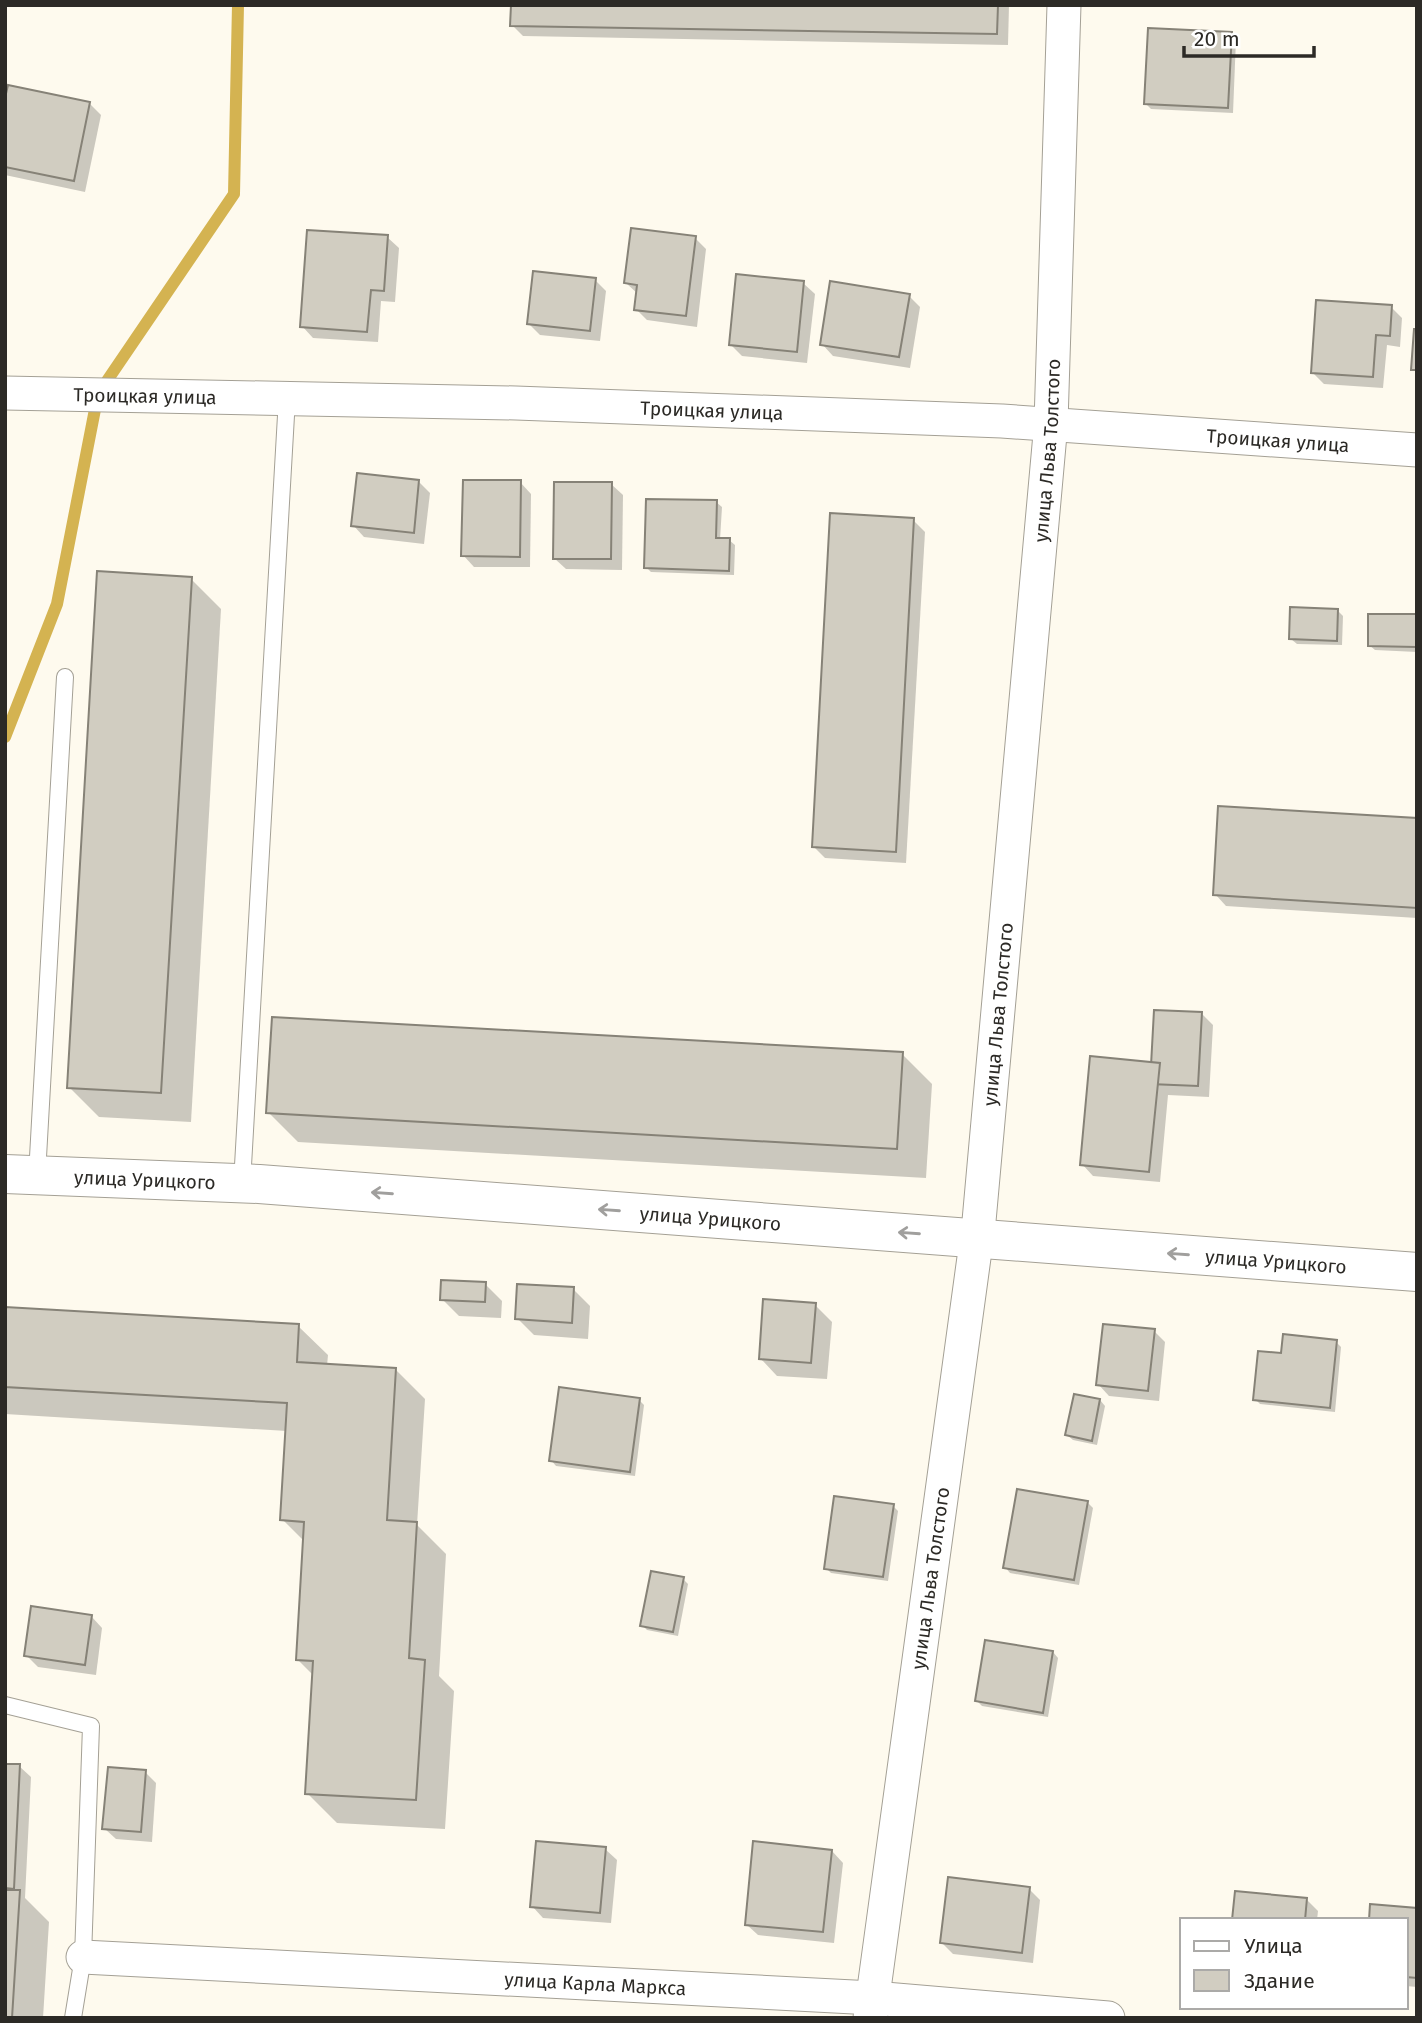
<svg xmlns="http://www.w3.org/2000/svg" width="1422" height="2023" viewBox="0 0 1422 2023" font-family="'Fira Sans',sans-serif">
	<rect width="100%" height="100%" fill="#fefaee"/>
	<g fill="#0003">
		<path d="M 512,5 L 1009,5 L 1008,45 L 523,36 L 512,25 Z"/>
		<path d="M 1231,34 L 1236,39 L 1233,113 L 1151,109 L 1146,104 Z"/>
		<path d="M 90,104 L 101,115 L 85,192 L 5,175 L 5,106 Z"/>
		<path d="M 387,237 L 399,248 L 395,302 L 381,301 L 378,342 L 313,338 L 302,326 Z"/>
		<path d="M 695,238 L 706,249 L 697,327 L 647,320 L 636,309 L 638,294 L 626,283 Z"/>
		<path d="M 595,280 L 606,291 L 600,341 L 540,335 L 529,324 Z"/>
		<path d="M 803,283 L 815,294 L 807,363 L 742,356 L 731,345 Z"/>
		<path d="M 909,296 L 920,307 L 910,368 L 833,356 L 822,344 Z"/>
		<path d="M 1391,307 L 1402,318 L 1400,347 L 1387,345 L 1383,388 L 1324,384 L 1313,373 Z"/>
		<path d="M 419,482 L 430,493 L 424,544 L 364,537 L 353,525 Z"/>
		<path d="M 520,482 L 531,494 L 530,567 L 474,567 L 463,555 Z"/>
		<path d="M 611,484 L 623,495 L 622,570 L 566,569 L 554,558 Z"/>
		<path d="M 716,502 L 722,507 L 720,540 L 729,540 L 735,545 L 734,575 L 651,572 L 646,567 Z"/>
		<path d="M 913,520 L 925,532 L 906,863 L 825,858 L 813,846 Z"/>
		<path d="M 191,579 L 221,609 L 191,1122 L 99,1117 L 69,1087 Z"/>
		<path d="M 1337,610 L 1343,616 L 1342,645 L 1297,644 L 1291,639 Z"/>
		<path d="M 1415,616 L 1417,652 L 1375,650 L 1369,645 Z"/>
		<path d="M 1417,820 L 1417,918 L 1226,906 L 1215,894 Z"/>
		<path d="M 1202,1014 L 1213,1025 L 1209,1097 L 1168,1095 L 1160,1182 L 1093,1176 L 1082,1164 L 1153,1064 Z"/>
		<path d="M 902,1054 L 932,1084 L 926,1178 L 298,1142 L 268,1112 Z"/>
		<path d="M 485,1284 L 502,1301 L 501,1318 L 459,1316 L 442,1299 Z"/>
		<path d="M 573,1289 L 590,1306 L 588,1339 L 534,1335 L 517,1318 Z"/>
		<path d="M 815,1305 L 832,1322 L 827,1379 L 777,1376 L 761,1359 Z"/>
		<path d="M 5,1309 L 298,1326 L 328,1355 L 327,1366 L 395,1369 L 425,1399 L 417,1525 L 446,1554 L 439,1676 L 454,1691 L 445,1829 L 337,1823 L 307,1793 L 314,1676 L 298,1660 L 305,1542 L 282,1519 L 287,1431 L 5,1414 Z"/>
		<path d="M 1154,1331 L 1165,1342 L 1159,1401 L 1109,1396 L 1098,1384 Z"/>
		<path d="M 1336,1342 L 1341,1347 L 1335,1412 L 1260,1404 L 1255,1399 L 1282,1354 Z"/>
		<path d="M 639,1400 L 644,1405 L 635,1476 L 556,1466 L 551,1460 Z"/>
		<path d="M 1100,1400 L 1105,1406 L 1097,1445 L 1073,1440 L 1067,1435 Z"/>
		<path d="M 1088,1503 L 1093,1508 L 1079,1585 L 1010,1573 L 1005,1567 Z"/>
		<path d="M 893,1506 L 898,1511 L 888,1581 L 831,1573 L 826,1568 Z"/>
		<path d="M 683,1579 L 688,1584 L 678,1636 L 647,1630 L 642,1625 Z"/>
		<path d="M 91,1616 L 102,1628 L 96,1675 L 38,1667 L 26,1655 Z"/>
		<path d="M 1053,1652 L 1058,1658 L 1048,1717 L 982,1706 L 977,1701 Z"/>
		<path d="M 5,1765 L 19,1766 L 31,1777 L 25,1898 L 49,1922 L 43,2018 L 5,2018 Z"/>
		<path d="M 145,1772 L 156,1783 L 152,1842 L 116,1839 L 104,1828 Z"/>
		<path d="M 605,1849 L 617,1860 L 611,1923 L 543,1918 L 532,1906 Z"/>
		<path d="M 832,1851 L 843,1863 L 834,1943 L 758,1935 L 746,1924 Z"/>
		<path d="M 1029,1889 L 1040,1900 L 1033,1963 L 953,1954 L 941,1942 Z"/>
		<path d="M 1307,1900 L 1318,1911 L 1317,1920 L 1234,1920 Z"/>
		<path d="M 1417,1910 L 1417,1987 L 1406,1986 L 1406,1920 Z"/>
	</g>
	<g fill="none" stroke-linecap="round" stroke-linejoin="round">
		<path stroke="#d4b351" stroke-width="12" d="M 5,737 L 57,604 L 98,394 L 234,194 L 238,5"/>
	</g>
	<g fill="#d1cdc1" stroke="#868277" stroke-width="2">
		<path d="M 511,5 L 998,5 L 997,34 L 510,26 Z"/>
		<path d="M 1148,28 L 1232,32 L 1228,108 L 1144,104 Z"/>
		<path d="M 8,85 L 90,102 L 74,181 L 5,167 L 5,98 Z"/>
		<path d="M 631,228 L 696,236 L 686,316 L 634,310 L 637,285 L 624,283 Z"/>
		<path d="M 307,230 L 388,235 L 384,291 L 371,290 L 367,332 L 300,327 Z"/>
		<path d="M 533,271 L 596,278 L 590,331 L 527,324 Z"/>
		<path d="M 736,274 L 804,281 L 797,352 L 729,345 Z"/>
		<path d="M 830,281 L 910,294 L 899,357 L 820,345 Z"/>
		<path d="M 1316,300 L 1392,305 L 1390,336 L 1376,335 L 1373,377 L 1311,373 Z"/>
		<path d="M 1414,329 L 1417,329 L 1417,370 L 1411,370 Z"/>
		<path d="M 357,473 L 419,480 L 414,533 L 351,526 Z"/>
		<path d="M 463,480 L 521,480 L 520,557 L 461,556 Z"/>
		<path d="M 554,482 L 612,482 L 611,559 L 553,559 Z"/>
		<path d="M 646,499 L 717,500 L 716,538 L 730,538 L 729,571 L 644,568 Z"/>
		<path d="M 830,513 L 914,518 L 896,852 L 812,847 Z"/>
		<path d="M 97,571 L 192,577 L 161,1093 L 67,1088 Z"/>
		<path d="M 1290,607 L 1338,609 L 1337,641 L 1289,639 Z"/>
		<path d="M 1368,614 L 1416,614 L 1416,647 L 1368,646 Z"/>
		<path d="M 1218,806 L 1417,818 L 1417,908 L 1213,895 Z"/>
		<path d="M 1154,1010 L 1202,1012 L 1198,1086 L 1150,1084 Z"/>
		<path d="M 272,1017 L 903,1052 L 897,1149 L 266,1113 Z"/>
		<path d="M 1090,1056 L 1160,1063 L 1149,1172 L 1080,1165 Z"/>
		<path d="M 441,1280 L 486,1282 L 485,1302 L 440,1300 Z"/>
		<path d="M 517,1284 L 574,1287 L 572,1323 L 515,1319 Z"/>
		<path d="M 763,1299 L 816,1303 L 811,1363 L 759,1359 Z"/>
		<path d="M 5,1307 L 299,1324 L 297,1362 L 396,1368 L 387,1520 L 417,1522 L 409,1658 L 425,1660 L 416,1800 L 305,1794 L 313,1661 L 296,1660 L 304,1522 L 280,1520 L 287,1403 L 5,1387 Z"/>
		<path d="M 1103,1324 L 1155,1329 L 1148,1391 L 1096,1385 Z"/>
		<path d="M 1283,1334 L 1337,1340 L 1330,1408 L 1253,1400 L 1258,1351 L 1281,1353 Z"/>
		<path d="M 559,1387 L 640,1398 L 630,1472 L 549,1461 Z"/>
		<path d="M 1074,1394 L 1100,1399 L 1092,1441 L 1065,1435 Z"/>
		<path d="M 1017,1489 L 1088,1501 L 1074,1580 L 1003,1568 Z"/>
		<path d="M 834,1496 L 894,1504 L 883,1577 L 824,1569 Z"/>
		<path d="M 651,1571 L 684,1577 L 673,1632 L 640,1626 Z"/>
		<path d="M 31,1606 L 92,1615 L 85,1665 L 24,1656 Z"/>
		<path d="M 985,1640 L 1053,1651 L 1043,1713 L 975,1701 Z"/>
		<path d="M 5,1764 L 20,1764 L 14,1889 L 5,1888 Z"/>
		<path d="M 108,1767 L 146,1770 L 141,1832 L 102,1829 Z"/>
		<path d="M 536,1841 L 606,1847 L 600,1913 L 530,1907 Z"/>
		<path d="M 753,1841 L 832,1850 L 823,1932 L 745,1925 Z"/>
		<path d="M 948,1877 L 1030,1887 L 1022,1953 L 940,1943 Z"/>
		<path d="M 5,1890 L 20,1890 L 12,2018 L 5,2018 Z"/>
		<path d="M 1235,1891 L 1307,1898 L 1305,1920 L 1232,1920 Z"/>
		<path d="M 1370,1904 L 1417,1908 L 1417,1978 L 1406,1977 L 1406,1920 L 1369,1920 Z"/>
	</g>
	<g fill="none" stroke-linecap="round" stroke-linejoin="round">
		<defs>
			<g id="service">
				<path d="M 37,1175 L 65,677"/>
				<path d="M 242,1183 L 287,398"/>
				<path d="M 5,1705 L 91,1726 L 83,1957 L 73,2018"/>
			</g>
			<g id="minor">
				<path id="s1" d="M 5,393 L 516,403 L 1002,421 L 1417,450"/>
				<path id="s2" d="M 83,1957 L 873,1998 L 1108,2018"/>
				<path id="s3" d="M 870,2018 L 979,1221 L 1051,423 L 1064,5"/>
			</g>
			<g id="primary">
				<path id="s4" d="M 5,1174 L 259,1184 L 1417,1272"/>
			</g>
		</defs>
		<use href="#service" stroke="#a4a095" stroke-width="18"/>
		<use href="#minor" stroke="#a4a095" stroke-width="35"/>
		<use href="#primary" stroke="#a4a095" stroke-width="40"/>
		<use href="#service" stroke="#fff" stroke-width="16"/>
		<use href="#minor" stroke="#fff" stroke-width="33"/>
		<use href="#primary" stroke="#fff" stroke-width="38"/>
	</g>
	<defs><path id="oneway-shaft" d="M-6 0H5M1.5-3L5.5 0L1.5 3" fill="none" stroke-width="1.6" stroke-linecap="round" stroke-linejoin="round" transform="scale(1.75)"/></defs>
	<g stroke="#a09f9d">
		<use href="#oneway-shaft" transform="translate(382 1193) rotate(-176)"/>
		<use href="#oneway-shaft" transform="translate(609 1210) rotate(-176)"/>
		<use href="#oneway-shaft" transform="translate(909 1233) rotate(-176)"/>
		<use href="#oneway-shaft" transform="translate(1178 1254) rotate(-176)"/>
	</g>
	<g text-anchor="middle" stroke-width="6" stroke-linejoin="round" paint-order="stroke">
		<g font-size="19" fill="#2c2a26" stroke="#fff">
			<text dy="7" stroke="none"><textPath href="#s1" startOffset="140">Троицкая улица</textPath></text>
			<text dy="7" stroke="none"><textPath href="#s1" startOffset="707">Троицкая улица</textPath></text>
			<text dy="7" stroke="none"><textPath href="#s1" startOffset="1274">Троицкая улица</textPath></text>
			<text dy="7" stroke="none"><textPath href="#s3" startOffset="1578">улица Льва Толстого</textPath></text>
			<text dy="7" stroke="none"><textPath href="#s3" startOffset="1012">улица Льва Толстого</textPath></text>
			<text dy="7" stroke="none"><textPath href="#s4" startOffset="140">улица Урицкого</textPath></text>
			<text dy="7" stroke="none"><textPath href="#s4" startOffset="707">улица Урицкого</textPath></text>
			<text dy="7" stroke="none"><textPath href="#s4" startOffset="1274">улица Урицкого</textPath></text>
			<text dy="7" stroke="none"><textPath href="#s3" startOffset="444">улица Льва Толстого</textPath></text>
			<text dy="7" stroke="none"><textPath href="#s2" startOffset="513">улица Карла Маркса</textPath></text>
		</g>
	</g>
	<rect width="1422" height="2023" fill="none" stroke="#2c2a26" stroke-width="14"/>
	<rect x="1180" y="1918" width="228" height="91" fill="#ffffff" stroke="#abaaa8" stroke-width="2"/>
	<rect x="1194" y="1941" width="35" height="10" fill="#ffffff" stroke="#abaaa8" stroke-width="2"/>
	<text x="1244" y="1953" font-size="21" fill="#2c2a26">Улица</text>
	<rect x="1194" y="1970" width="35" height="21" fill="#d1cdc1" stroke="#abaaa8" stroke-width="2"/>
	<text x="1244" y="1988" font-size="21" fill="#2c2a26">Здание</text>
	<path d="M1184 46v10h130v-10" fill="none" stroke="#2c2a26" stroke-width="3.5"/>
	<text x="1194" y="46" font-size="21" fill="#2c2a26" stroke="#ffffff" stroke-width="5" paint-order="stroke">20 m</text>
</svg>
